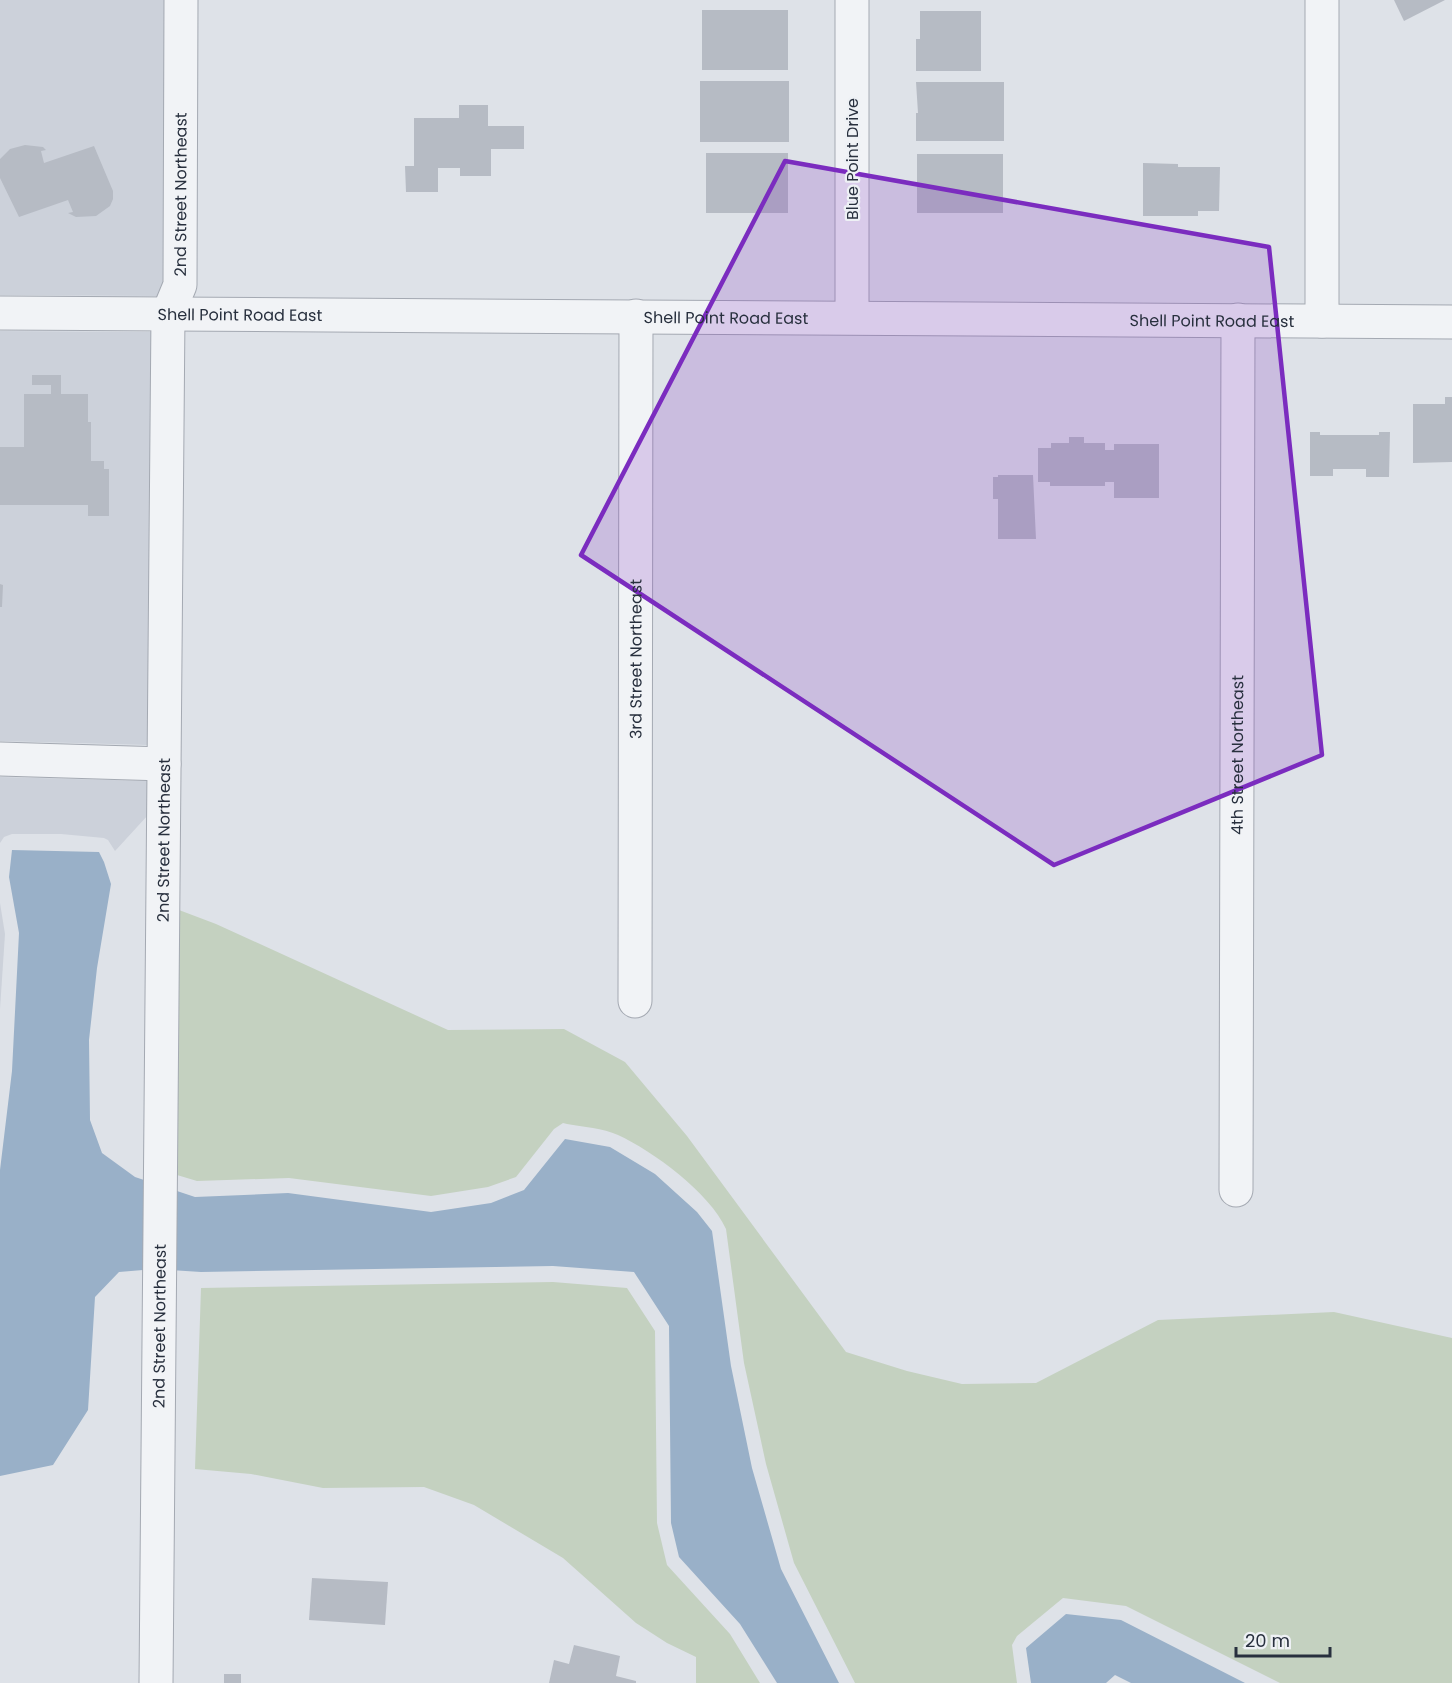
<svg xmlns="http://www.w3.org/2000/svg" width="1452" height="1683" viewBox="0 0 1452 1683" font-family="Poppins,sans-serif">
	<rect width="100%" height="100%" fill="#dee2e8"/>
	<g fill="#ccd1da">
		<path d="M 0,0 L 165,0 L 164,281 L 158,296 L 0,295 Z"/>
		<path d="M 0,331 L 152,332 L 148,745 L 0,741 Z"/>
		<path d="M 0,777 L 148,781 L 148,815 L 115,851 L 108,840 L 104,838 L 61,834 L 12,834 L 4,837 L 0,843 Z"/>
		<path d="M 0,903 L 5,934 L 0,1009 Z"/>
	</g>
	<g fill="#c4d1c0">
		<path d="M 179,910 L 216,924 L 448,1030 L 564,1029 L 625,1062 L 687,1136 L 846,1352 L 907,1371 L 962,1384 L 1036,1383 L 1158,1320 L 1334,1312 L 1452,1338 L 1452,1683 L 1280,1683 L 1126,1606 L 1063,1598 L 1017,1636 L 1012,1645 L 1017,1683 L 855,1683 L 794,1563 L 766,1464 L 744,1363 L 726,1229 C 710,1193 653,1151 618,1135 C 603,1128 583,1127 567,1124 L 563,1123 L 554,1129 L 516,1177 L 488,1187 L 431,1196 L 289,1178 L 197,1181 L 177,1175 Z"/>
		<path d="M 553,1282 L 627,1288 L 655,1331 L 657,1523 L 667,1565 L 730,1634 L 760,1683 L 696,1683 L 696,1657 L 667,1643 L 636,1623 L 563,1558 L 474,1505 L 424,1487 L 323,1488 L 251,1474 L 195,1469 L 201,1288 Z"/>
	</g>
	<g fill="#99b0c8">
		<path d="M 12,850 L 99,852 L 104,862 L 111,884 L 97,968 L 89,1040 L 90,1120 L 102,1153 L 135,1177 L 195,1197 L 288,1193 L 431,1212 L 491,1203 L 524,1190 L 565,1139 L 610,1147 L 655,1174 L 697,1212 L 712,1231 L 731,1366 L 752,1468 L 781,1569 L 839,1683 L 777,1683 L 740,1624 L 679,1557 L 671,1523 L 669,1326 L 634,1272 L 553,1266 L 201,1272 L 155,1269 L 119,1272 L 95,1297 L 88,1410 L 53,1465 L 0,1476 L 0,1170 L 12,1071 L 19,933 L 9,877 Z"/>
		<path d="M 1066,1614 L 1121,1620 L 1245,1683 L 1131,1683 L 1115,1675 L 1106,1683 L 1031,1683 L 1026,1648 Z"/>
	</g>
	<g fill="#b6bbc4">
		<path d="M 1394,0 L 1445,0 L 1404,21 Z"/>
		<rect x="702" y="10" width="86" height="60"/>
		<path d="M 920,11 L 981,11 L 981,71 L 916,71 L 916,39 L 920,39 Z"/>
		<rect x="700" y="81" width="89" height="61"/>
		<path d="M 916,82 L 1004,82 L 1004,141 L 916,141 L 916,113 L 918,113 Z"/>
		<path d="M 459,105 L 488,105 L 488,126 L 524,126 L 524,149 L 491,149 L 491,176 L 460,176 L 460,168 L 438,168 L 438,192 L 406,192 L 405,166 L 414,166 L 414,118 L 459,118 Z"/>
		<path d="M 25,145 L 43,147 L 46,150 L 41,151 L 44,163 L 94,146 L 113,191 L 113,199 L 110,206 L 96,216 L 76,217 L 68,213 L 73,212 L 68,200 L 19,217 L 0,178 L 0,159 L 10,149 Z"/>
		<rect x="706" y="153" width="82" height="60"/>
		<rect x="917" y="154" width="86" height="59"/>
		<path d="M 1143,163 L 1178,164 L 1178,167 L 1220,167 L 1219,211 L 1198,211 L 1198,216 L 1143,216 Z"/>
		<path d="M 32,375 L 61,375 L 61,394 L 88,394 L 88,422 L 91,422 L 91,461 L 104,461 L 104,469 L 109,469 L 109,516 L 88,516 L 88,505 L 0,505 L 0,447 L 24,447 L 24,394 L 51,394 L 51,385 L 32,385 Z"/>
		<path d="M 1445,397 L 1452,397 L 1452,462 L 1413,463 L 1413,404 L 1445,404 Z"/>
		<path d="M 1310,432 L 1320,432 L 1320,435 L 1379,435 L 1379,432 L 1390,432 L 1389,477 L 1366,477 L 1366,469 L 1333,469 L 1333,476 L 1310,476 Z"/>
		<path d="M 1069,437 L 1084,437 L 1084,443 L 1105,443 L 1105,450 L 1114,450 L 1114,444 L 1159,444 L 1159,498 L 1114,498 L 1114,482 L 1105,482 L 1105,486 L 1050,486 L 1050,482 L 1038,482 L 1038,448 L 1051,448 L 1051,443 L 1069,443 Z"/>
		<path d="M 998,475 L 1033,475 L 1036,539 L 998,539 L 998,499 L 993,499 L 993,477 L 998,477 Z"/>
		<path d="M 0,584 L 3,585 L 2,607 L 0,607 Z"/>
		<path d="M 312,1578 L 388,1582 L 385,1625 L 309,1620 Z"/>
		<path d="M 574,1645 L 620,1656 L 616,1676 L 636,1681 L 636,1683 L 549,1683 L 554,1660 L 569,1664 Z"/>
		<rect x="224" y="1674" width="17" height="9"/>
	</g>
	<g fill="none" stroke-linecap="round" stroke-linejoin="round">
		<defs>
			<g id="minor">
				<path id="s1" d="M 0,313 L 1452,322"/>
				<path d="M 852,317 L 852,0"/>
				<path d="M 1322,321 L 1322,0"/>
				<path d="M 0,759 L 164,764"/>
				<path id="s2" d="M 635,1001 L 636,316"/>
				<path id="s3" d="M 1236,1190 L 1238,320"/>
				<path id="s4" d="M 156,1683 L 168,314 L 180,285 L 181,0"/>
			</g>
		</defs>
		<use href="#minor" stroke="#a4a9b2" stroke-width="35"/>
		<use href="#minor" stroke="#f1f3f6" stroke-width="33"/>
	</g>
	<path fill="#7b2cbf" fill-opacity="0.2" stroke="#7b2cbf" stroke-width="4.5" stroke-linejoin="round" d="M 785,161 L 1269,247 L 1322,755 L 1054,865 L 581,555 Z"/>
	<g text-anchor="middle" stroke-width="4.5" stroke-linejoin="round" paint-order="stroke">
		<g font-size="16" fill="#28303e" stroke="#eef1f5">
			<text transform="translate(852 159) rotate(-90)" y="6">Blue Point Drive</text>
			<text dy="6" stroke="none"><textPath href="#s4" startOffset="1491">2nd Street Northeast</textPath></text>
			<text dy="6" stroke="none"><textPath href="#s1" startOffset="240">Shell Point Road East</textPath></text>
			<text dy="6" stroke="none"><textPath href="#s1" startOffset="726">Shell Point Road East</textPath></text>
			<text dy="6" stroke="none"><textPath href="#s1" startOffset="1212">Shell Point Road East</textPath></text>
			<text dy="6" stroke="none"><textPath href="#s2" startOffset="342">3rd Street Northeast</textPath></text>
			<text dy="6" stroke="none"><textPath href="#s3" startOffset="435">4th Street Northeast</textPath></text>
			<text dy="6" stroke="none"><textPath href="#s4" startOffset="843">2nd Street Northeast</textPath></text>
			<text dy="6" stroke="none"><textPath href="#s4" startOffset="357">2nd Street Northeast</textPath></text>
		</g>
	</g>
	<path d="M1236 1647v9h94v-9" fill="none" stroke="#28303e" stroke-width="3"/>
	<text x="1245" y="1647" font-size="18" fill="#28303e" stroke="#eef1f5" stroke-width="4.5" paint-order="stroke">20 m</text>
</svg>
